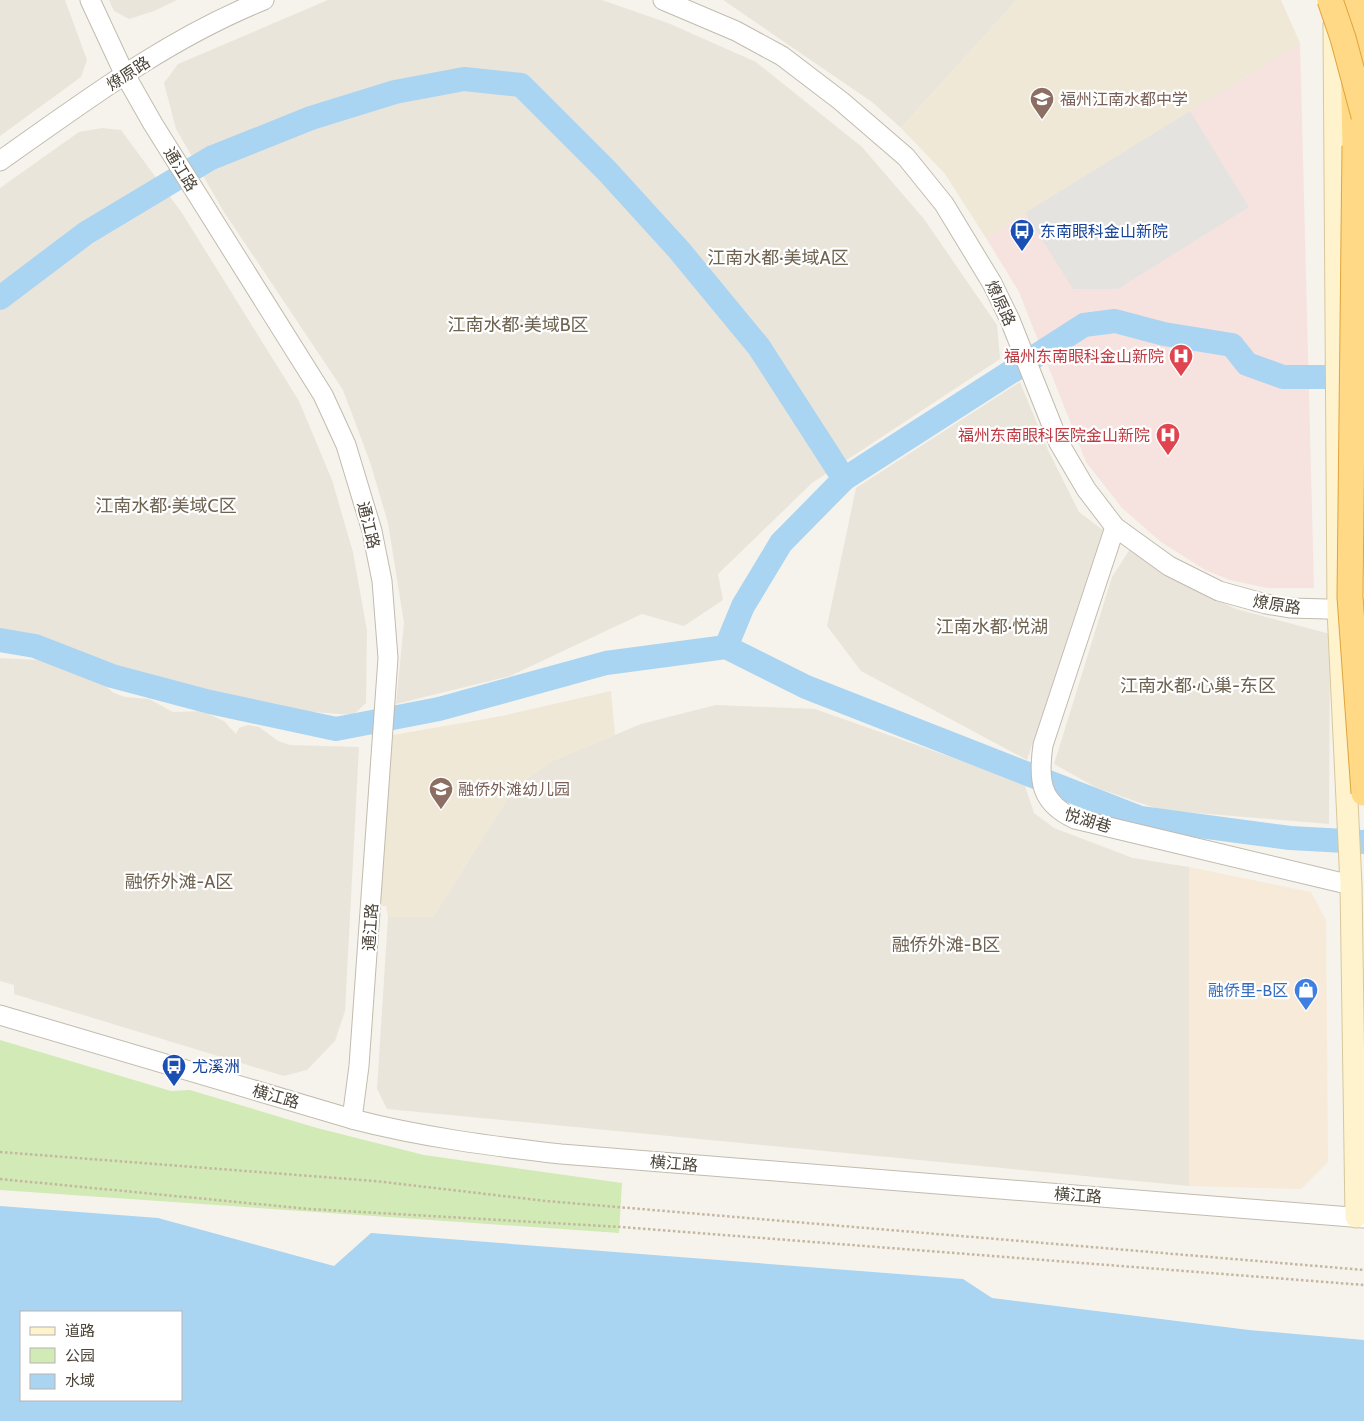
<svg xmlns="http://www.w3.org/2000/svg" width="1364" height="1421" viewBox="0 0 1364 1421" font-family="Cabin,'Noto Sans SC',sans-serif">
	<rect width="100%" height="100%" fill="#f6f3ec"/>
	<g fill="#eae5da">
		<path d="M 0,0 L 65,0 L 87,60 L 81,77 L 0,136 Z"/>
		<path d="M 109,0 L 177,0 L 154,11 L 129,19 L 114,11 Z"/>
		<path d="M 328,0 L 602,0 L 668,23 L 756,62 L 862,147 L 924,219 L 997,325 L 1000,359 L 812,483 L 718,574 L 723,600 L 684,626 L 642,614 L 510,676 L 396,704 L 404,623 L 388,523 L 370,462 L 343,390 L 224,212 L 176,129 L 164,83 L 178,64 Z"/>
		<path d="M 723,0 L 1017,0 L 901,128 L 872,102 Z"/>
		<path d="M 102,128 L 121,130 L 182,213 L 299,401 L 332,480 L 353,552 L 367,631 L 366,703 L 353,715 L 313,712 L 182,687 L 29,636 L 0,628 L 0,188 L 79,132 Z"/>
		<path d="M 1020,382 L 1048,450 L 1079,512 L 1103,530 L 1027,760 L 861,671 L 827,626 L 856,488 Z"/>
		<path d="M 1130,549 L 1184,584 L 1236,609 L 1330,634 L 1329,824 L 1161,810 L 1097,788 L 1054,764 L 1112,577 Z"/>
		<path d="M 0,658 L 38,660 L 54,664 L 101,683 L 114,693 L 125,697 L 149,699 L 173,712 L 201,711 L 224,721 L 236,734 L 239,728 L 248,725 L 259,727 L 278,741 L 290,745 L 359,747 L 345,1011 L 335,1041 L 307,1070 L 284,1076 L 14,994 L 14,985 L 0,981 Z"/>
		<path d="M 716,705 L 815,709 L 1024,783 L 1034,813 L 1054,828 L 1133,858 L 1189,867 L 1189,1186 L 387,1109 L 377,1089 L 388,917 L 433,917 L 514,788 L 552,761 L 641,724 Z"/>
	</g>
	<path fill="#f7ead8" d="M 1189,867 L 1311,892 L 1326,920 L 1328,1162 L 1301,1189 L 1189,1186 Z"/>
	<g fill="#efe8d6">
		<path d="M 1017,0 L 1281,0 L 1300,43 L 986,238 L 945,174 L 901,128 Z"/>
		<path d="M 611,691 L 615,735 L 552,761 L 514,788 L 433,917 L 388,917 L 386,906 L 378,906 L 387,736 L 502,716 Z"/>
	</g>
	<path fill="#f6e3e0" d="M 1300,43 L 1314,588 L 1267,588 L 1230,580 L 1205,570 L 1161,542 L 1122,508 L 1086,462 L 1019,292 L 986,238 Z"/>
	<path fill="#d2eab5" d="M 0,1040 L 171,1091 L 190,1090 L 317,1128 L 424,1155 L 622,1183 L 619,1233 L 0,1190 Z"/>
	<path fill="#e5e3e0" d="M 1190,111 L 1249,207 L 1118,289 L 1073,289 L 1025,213 Z"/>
	<path fill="#a9d4f2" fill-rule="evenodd" d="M 0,1206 L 158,1218 L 334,1266 L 371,1233 L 963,1279 L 992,1298 L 1249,1330 L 1364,1340 L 1364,1421 L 0,1421 ZM 21,1312 L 181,1312 L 181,1400 L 21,1400 Z"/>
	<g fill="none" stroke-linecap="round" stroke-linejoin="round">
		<g stroke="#a9d4f2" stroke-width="24">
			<path d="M 0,298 L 86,233 L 211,158 L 311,118 L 395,92 L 464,79 L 521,85 L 607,171 L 679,250 L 759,347 L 844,479"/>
			<path d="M 0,640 L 35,646 L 112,676 L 210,702 L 336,729 L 439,709 L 606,663 L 726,647 L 806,687 L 1140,818 L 1290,838 L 1364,842"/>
			<path d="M 726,647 L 743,606 L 781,543 L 844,479 L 1084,325 L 1115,321 L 1164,334 L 1232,345 L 1247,364 L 1283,377 L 1357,377"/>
		</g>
		<defs>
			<g id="tertiary">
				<path d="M 90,0 L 124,73 L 153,124 L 323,395 L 346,445 L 372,531 L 382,581 L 388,658 L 359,1066 L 352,1119"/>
				<path d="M 663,0 L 736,31 L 782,56 L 841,101 L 906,157 L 944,204 L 992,283 L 1010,320 L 1059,443 L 1086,489 L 1115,527 L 1169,566 L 1219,591 L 1266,604 L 1290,608 L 1364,610"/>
				<path d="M 0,161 C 85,101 167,39 264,0"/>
				<path d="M 1115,527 L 1043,745 C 1038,780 1040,803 1075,819 L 1351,885"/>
				<path d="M 0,1015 L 352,1119 C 421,1137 491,1146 561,1154 L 1364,1218"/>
			</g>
			<path id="secondary" d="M 1334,25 L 1338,610 L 1351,885 L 1356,1217"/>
			<path id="trunk" d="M 1352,0 L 1355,146"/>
		</defs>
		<use href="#tertiary" stroke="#c2bbae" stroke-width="21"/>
		<use href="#secondary" stroke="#d6c79b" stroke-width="23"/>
		<use href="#trunk" stroke="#e0a43c" stroke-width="27"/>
		<g stroke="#c4b79f" stroke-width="2.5" stroke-dasharray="2.5 2.5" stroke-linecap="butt">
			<path d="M 0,1152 L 375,1181 L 546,1201 L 1364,1270"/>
			<path d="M 0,1179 L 309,1209 L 621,1227 L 1364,1285"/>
		</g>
		<use href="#tertiary" stroke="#fff" stroke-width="19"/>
		<use href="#secondary" stroke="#fff3cd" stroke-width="21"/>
		<use href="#trunk" stroke="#ffd985" stroke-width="25"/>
		<defs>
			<g id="trunk-bridge">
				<path d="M 1330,0 L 1343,38 L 1364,116"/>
				<path d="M 1355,146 L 1350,597 L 1364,793"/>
			</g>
		</defs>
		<use href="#trunk-bridge" stroke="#e0a43c" stroke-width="27" stroke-linecap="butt"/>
		<use href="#trunk-bridge" stroke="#ffd985" stroke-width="25"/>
	</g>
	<defs>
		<symbol id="school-pin" viewBox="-11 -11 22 30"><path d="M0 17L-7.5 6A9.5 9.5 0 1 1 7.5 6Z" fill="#8d6e63" stroke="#fff"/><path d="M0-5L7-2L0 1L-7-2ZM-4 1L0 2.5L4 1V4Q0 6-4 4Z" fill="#fff"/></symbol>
		<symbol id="bus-pin" viewBox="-11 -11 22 30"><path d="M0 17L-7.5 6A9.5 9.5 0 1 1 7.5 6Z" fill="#1a4fb4" stroke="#fff"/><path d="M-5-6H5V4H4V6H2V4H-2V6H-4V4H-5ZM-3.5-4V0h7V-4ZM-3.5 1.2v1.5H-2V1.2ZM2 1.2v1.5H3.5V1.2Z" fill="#fff"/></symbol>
		<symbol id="hospital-pin" viewBox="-11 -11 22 30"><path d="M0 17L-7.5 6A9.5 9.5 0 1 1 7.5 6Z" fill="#e0444e" stroke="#fff"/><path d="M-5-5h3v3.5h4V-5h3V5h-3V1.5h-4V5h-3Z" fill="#fff"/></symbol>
		<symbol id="shop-pin" viewBox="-11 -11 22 30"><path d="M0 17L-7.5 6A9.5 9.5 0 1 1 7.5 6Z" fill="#3f7fe0" stroke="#fff"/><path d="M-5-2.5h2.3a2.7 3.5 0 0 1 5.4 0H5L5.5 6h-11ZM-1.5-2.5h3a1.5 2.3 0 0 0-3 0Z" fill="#fff"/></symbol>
	</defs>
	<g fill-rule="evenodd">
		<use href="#school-pin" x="1028" y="85" width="28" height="38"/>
		<use href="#bus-pin" x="1008" y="217" width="28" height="38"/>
		<use href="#hospital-pin" x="1167" y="342" width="28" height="38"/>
		<use href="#hospital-pin" x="1154" y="421" width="28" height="38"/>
		<use href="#school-pin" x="427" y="775" width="28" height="38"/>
		<use href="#shop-pin" x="1292" y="976" width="28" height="38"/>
		<use href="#bus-pin" x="160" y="1052" width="28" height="38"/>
	</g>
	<g text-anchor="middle" stroke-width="4.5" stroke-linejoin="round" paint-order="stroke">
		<g font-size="16" fill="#4b4439" stroke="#fff">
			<text transform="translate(128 73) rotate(-33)" y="6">燎原路</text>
			<text transform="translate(181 169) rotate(58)" y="6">通江路</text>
			<text transform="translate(1001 303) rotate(65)" y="6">燎原路</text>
			<text transform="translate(369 525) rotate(76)" y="6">通江路</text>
			<text transform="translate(1277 604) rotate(9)" y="6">燎原路</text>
			<text transform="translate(1088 820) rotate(17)" y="6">悦湖巷</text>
			<text transform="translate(370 927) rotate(-86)" y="6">通江路</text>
			<text transform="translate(276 1096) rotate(16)" y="6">横江路</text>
			<text transform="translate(674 1163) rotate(5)" y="6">横江路</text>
			<text transform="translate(1078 1195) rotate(4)" y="6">横江路</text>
		</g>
		<g font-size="16" fill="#785e54" stroke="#fff" text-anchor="start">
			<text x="1060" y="105">福州江南水都中学</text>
			<text x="458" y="795">融侨外滩幼儿园</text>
		</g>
		<g font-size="16" fill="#164399" stroke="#fff" text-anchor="start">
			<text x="1040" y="237">东南眼科金山新院</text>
			<text x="192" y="1072">尤溪洲</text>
		</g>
		<g font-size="16" fill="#be3a42" stroke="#fff" text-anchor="end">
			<text x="1164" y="362">福州东南眼科金山新院</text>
			<text x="1150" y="441">福州东南眼科医院金山新院</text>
		</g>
		<g font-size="16" fill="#366cbe" stroke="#fff" text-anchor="end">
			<text x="1288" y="996">融侨里-B区</text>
		</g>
		<g font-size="18" fill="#6e6250" stroke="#fff">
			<text x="778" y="264">江南水都·美域A区</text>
			<text x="518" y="331">江南水都·美域B区</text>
			<text x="166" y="512">江南水都·美域C区</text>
			<text x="992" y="633">江南水都·悦湖</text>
			<text x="1198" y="692">江南水都·心巢-东区</text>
			<text x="179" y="888">融侨外滩-A区</text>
			<text x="946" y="951">融侨外滩-B区</text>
		</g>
	</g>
	<rect x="20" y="1311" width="162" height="90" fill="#ffffff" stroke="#b7b4b0"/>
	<rect x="30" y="1327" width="25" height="8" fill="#fff3cd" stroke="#b7b4b0"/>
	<text x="65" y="1336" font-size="15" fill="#4b4439">道路</text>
	<rect x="30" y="1348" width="25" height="15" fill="#d2eab5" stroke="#b7b4b0"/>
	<text x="65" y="1361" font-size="15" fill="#4b4439">公园</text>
	<rect x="30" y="1374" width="25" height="15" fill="#a9d4f2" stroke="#b7b4b0"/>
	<text x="65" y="1386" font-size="15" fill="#4b4439">水域</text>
</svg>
